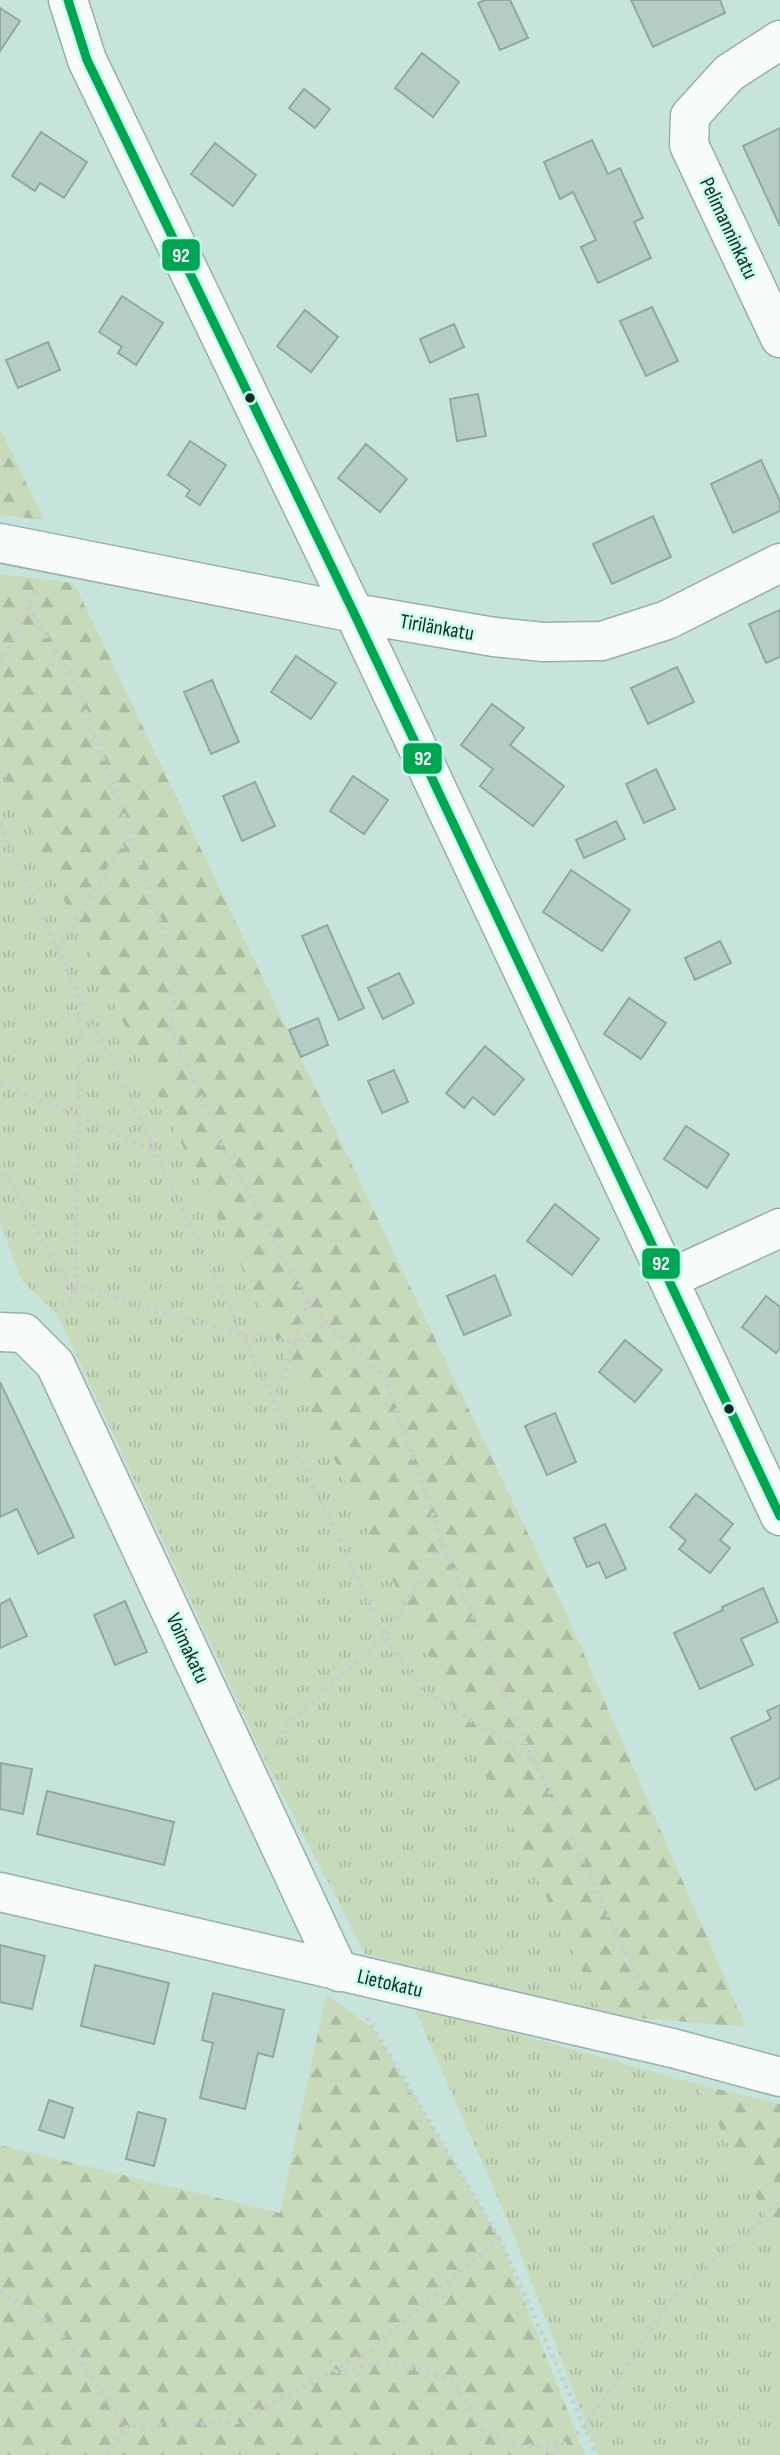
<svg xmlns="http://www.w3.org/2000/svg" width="780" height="2455" viewBox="0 0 780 2455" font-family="'Sofia Sans Condensed',sans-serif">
	<defs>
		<pattern id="grass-tufts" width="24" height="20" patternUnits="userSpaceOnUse" patternTransform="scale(1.75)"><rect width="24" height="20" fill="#c8dabc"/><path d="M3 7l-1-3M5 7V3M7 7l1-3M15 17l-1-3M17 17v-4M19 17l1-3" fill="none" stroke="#abbba1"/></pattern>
		<pattern id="forest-firs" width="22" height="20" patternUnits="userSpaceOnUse" patternTransform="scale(1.75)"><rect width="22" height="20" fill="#c8dabc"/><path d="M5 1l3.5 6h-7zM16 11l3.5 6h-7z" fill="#abbba1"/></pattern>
	</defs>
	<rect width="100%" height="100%" fill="#c7e4dc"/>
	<g fill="url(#grass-tufts)">
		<path d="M 0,768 L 603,2015 L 365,1954 L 264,1758 L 57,1314 L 21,1280 L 0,1221 Z"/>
		<path d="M 413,2005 L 697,2084 L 780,2242 L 780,2455 L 598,2455 L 510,2226 Z"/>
	</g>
	<g fill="url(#forest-firs)">
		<path d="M 0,428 L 44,520 L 0,515 Z"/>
		<path d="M 0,574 L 74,583 L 568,1617 L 746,2027 L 603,2015 L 0,768 Z"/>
		<path d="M 326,1995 L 373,2028 L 499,2238 L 585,2455 L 0,2455 L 0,2145 L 280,2213 Z"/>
		<path d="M 697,2084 L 780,2104 L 780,2242 Z"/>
	</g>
	<g fill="#b5cbc5" stroke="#91a8a1" stroke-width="2">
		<path d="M 485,0 L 510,0 L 528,38 L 500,50 L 478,3 Z"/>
		<path d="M 631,0 L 720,0 L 725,13 L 653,47 Z"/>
		<path d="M 0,8 L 20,21 L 0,51 Z"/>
		<path d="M 422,53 L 459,82 L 433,117 L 395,88 Z"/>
		<path d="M 304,89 L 330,109 L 315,128 L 289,108 Z"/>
		<path d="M 780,128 L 780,226 L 743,146 Z"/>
		<path d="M 41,132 L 87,162 L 64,198 L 40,183 L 35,191 L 12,176 Z"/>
		<path d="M 592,140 L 608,174 L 620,168 L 643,218 L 634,222 L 651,258 L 598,283 L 581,247 L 596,240 L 573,192 L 560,199 L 544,162 Z"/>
		<path d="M 215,143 L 256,175 L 233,206 L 191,174 Z"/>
		<path d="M 122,296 L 163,323 L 136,365 L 118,353 L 122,347 L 99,332 Z"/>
		<path d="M 652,307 L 678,361 L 646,376 L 620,321 Z"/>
		<path d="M 305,310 L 338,337 L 311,372 L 277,346 Z"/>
		<path d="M 454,324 L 464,347 L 430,363 L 420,339 Z"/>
		<path d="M 48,342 L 60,370 L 18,388 L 6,360 Z"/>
		<path d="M 478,394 L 486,436 L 457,441 L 450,399 Z"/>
		<path d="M 190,441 L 226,465 L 200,505 L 186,496 L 190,490 L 168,475 Z"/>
		<path d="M 366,444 L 407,479 L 380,512 L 338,478 Z"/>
		<path d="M 761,460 L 780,501 L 780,511 L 733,533 L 711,484 Z"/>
		<path d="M 653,516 L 671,557 L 612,584 L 593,544 Z"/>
		<path d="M 780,610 L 780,657 L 766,663 L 749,624 Z"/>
		<path d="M 296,656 L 336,683 L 311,719 L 271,692 Z"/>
		<path d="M 677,667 L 694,702 L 648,724 L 631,688 Z"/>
		<path d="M 212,680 L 239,742 L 211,754 L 184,692 Z"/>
		<path d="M 492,704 L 524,728 L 510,745 L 564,786 L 533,826 L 480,786 L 493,769 L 461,745 Z"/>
		<path d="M 656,769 L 675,809 L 644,823 L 626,784 Z"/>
		<path d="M 353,776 L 388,800 L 364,834 L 330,811 Z"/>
		<path d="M 255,782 L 275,826 L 242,841 L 223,796 Z"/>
		<path d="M 616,821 L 625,839 L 584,858 L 576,840 Z"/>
		<path d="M 571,870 L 630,910 L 602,951 L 543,912 Z"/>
		<path d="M 327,925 L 364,1008 L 339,1020 L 302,936 Z"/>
		<path d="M 720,941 L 731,963 L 695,980 L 685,958 Z"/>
		<path d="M 399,973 L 414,1003 L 383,1019 L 368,988 Z"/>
		<path d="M 629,998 L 666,1023 L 641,1059 L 604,1034 Z"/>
		<path d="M 318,1018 L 328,1045 L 301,1057 L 289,1030 Z"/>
		<path d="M 485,1046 L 524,1079 L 494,1115 L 473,1097 L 464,1108 L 446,1093 Z"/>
		<path d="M 394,1070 L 408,1102 L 382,1113 L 368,1081 Z"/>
		<path d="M 686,1126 L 729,1154 L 707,1188 L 664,1159 Z"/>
		<path d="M 555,1204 L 599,1239 L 572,1275 L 527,1241 Z"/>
		<path d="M 495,1275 L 511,1315 L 464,1335 L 447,1296 Z"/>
		<path d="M 766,1296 L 780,1307 L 780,1348 L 776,1353 L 742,1327 Z"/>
		<path d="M 625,1340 L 662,1370 L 635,1402 L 599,1372 Z"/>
		<path d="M 0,1382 L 74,1537 L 38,1554 L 17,1509 L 0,1517 Z"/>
		<path d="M 555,1413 L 576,1462 L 547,1475 L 525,1426 Z"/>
		<path d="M 696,1494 L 733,1524 L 720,1540 L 730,1548 L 710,1573 L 679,1549 L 686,1541 L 670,1527 Z"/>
		<path d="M 605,1524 L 626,1569 L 606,1578 L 599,1562 L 587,1567 L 574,1538 Z"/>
		<path d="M 763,1588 L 778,1622 L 741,1639 L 753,1665 L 700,1689 L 674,1633 L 723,1610 L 722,1607 Z"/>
		<path d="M 10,1599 L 27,1636 L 0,1648 L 0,1604 Z"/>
		<path d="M 125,1601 L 147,1652 L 115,1665 L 94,1615 Z"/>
		<path d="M 780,1705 L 780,1778 L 755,1790 L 731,1738 L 771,1719 L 767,1711 Z"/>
		<path d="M 1,1763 L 32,1769 L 23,1814 L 0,1809 Z"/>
		<path d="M 47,1791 L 174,1822 L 164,1865 L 37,1834 Z"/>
		<path d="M 0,1945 L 45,1956 L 32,2009 L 0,2002 Z"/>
		<path d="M 95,1965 L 169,1983 L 154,2044 L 81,2026 Z"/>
		<path d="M 213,1993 L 284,2010 L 273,2057 L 258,2053 L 245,2109 L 200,2098 L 213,2043 L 202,2040 Z"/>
		<path d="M 49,2100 L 73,2108 L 64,2138 L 39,2130 Z"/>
		<path d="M 138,2112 L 166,2119 L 154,2166 L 126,2159 Z"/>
	</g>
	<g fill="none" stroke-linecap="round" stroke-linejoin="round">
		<defs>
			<g id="minor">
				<path d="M 68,0 L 87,60 L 354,613 L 780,1516"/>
				<path d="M 780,40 L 729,73 L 690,116 L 689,145 L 780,338"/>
				<path d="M 0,543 L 354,613 L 494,637 L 543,642 L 602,641 L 667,620 L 780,563"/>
				<path d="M 669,1279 L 780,1228"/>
				<path d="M 0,1332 L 24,1333 L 55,1364 L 339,1972"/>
				<path d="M 0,1892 L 672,2048 L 780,2077"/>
			</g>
		</defs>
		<use href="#minor" stroke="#99afa9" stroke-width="41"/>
		<g stroke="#c6cfcd" stroke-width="4.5" stroke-dasharray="3.5 5" stroke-linecap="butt">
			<path d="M 28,606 L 75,683 L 131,835 L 177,972 L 171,1029 L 225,1151 L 308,1301 L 295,1343 L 242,1335 L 75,1285"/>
			<path d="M 0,663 L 14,639 L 36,588"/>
			<path d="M 0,824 L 78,994 L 80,1033 L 75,1295 L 53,1311"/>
			<path d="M 58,949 L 130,835"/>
			<path d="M 78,994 L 115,1067 L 385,1636 L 421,1689 L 534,1760 L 652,2007"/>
			<path d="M 0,1084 L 78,1116 L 155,1152"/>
			<path d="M 0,1165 L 74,1294"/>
			<path d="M 309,1301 L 327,1324"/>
			<path d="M 274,1403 L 295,1343 L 327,1324 L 385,1377 L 443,1544 L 385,1636 L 287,1725 L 275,1746"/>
			<path d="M 443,1545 L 533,1760"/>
			<path d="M 499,2238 L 597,2455"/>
			<path d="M 0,2291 L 57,2328 L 126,2427 L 237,2422 L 370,2351 L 499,2238 L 366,2016"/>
			<path d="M 335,2372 L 391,2362 L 453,2380 L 480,2429 L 522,2447 L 563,2444"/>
			<path d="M 107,2455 L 126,2427"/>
			<path d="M 550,2455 L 585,2427 L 679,2288 L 747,2235 L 780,2200"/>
		</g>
		<use href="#minor" stroke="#f7fbfa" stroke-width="38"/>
		<defs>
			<path id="bus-1" d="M 68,0 L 87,60 L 354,613 L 780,1516"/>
		</defs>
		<use href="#bus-1" stroke="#c8fdee" stroke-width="14"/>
		<use href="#bus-1" stroke="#00a651" stroke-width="9"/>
	</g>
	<g fill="#162b26" stroke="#c8fdee" stroke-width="2.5">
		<circle cx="250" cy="398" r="6"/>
		<circle cx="729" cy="1409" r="6"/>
	</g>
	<g text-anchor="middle" stroke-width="5" stroke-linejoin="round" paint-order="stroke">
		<g font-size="21" fill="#162b26" stroke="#c8fdee">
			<text transform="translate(729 228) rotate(65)" y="7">Pelimanninkatu</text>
			<text transform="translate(437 627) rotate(10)" y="7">Tirilänkatu</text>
			<text transform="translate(188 1648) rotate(65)" y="7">Voimakatu</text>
			<text transform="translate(390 1983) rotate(13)" y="7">Lietokatu</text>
		</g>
	</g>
	<g stroke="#c8fdee" stroke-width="2.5">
		<rect x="161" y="238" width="40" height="34" rx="7" fill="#00a651"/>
		<rect x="402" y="742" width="41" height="33" rx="7" fill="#00a651"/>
		<rect x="641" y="1247" width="40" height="33" rx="7" fill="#00a651"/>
	</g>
	<g font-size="19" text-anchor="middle" font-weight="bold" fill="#fff">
		<text x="181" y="262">92</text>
		<text x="423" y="765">92</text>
		<text x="661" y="1270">92</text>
	</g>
</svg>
